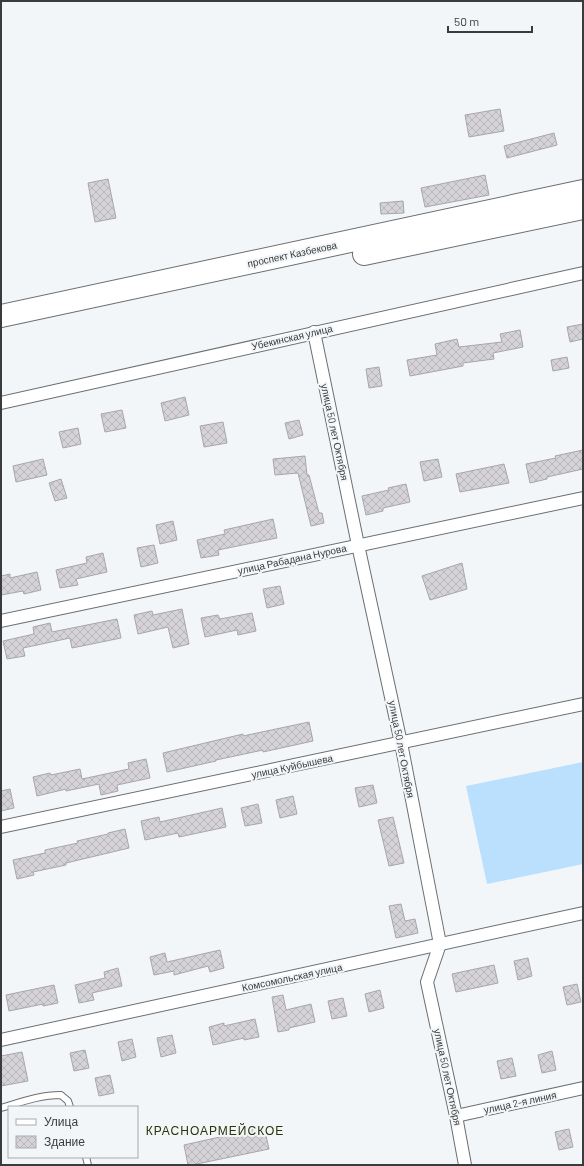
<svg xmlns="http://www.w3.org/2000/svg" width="584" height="1166" viewBox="0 0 584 1166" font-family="Barlow,sans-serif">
	<defs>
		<pattern id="building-cross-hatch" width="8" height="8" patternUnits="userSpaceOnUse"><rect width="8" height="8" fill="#d5d3d7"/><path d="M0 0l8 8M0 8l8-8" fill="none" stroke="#b8b6b9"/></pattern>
	</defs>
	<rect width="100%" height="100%" fill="#f2f6f8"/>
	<path fill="#bbe0fe" d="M 583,762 L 583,864 L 487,884 L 466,786 Z"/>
	<g fill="url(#building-cross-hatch)" stroke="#a8a6aa">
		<path d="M 500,109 L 504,131 L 469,137 L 465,115 Z"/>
		<path d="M 554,133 L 557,145 L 507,158 L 504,146 Z"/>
		<path d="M 485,175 L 489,195 L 425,207 L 421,188 Z"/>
		<path d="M 108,179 L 116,218 L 95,222 L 88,183 Z"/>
		<path d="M 403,201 L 404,213 L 381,214 L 380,203 Z"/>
		<path d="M 583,324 L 583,339 L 570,342 L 567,327 Z"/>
		<path d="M 520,330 L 523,347 L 493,353 L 494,359 L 463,363 L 463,366 L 410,376 L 407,360 L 437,355 L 435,344 L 457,339 L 459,347 L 502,342 L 500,334 Z"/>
		<path d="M 567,357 L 569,368 L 553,371 L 551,360 Z"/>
		<path d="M 379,367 L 382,386 L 369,388 L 366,369 Z"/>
		<path d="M 185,397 L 189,415 L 165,421 L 161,403 Z"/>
		<path d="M 122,410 L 126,428 L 105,432 L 101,414 Z"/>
		<path d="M 299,420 L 303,435 L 289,439 L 285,423 Z"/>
		<path d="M 223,422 L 227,443 L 204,447 L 200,426 Z"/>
		<path d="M 78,428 L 81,444 L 63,448 L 59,432 Z"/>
		<path d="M 583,450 L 583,469 L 547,477 L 547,479 L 530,483 L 526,464 L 556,458 L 555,456 Z"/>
		<path d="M 305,456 L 307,475 L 309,475 L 319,513 L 322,513 L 324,523 L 311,526 L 298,473 L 275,475 L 273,459 Z"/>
		<path d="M 43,459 L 47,475 L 16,482 L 13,466 Z"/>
		<path d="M 438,459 L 442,477 L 424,481 L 420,462 Z"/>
		<path d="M 504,464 L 509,483 L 460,492 L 456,474 Z"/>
		<path d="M 61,479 L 67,498 L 55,501 L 49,483 Z"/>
		<path d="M 406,484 L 410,502 L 383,508 L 383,511 L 366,515 L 362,496 L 389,490 L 388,488 Z"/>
		<path d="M 273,519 L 277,538 L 218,550 L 219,555 L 201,558 L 197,540 L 225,534 L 224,530 Z"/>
		<path d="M 173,521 L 177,540 L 160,544 L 156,525 Z"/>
		<path d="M 154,545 L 158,563 L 141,567 L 137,548 Z"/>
		<path d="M 103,553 L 107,572 L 76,579 L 78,585 L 60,588 L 56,570 L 87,563 L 86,557 Z"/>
		<path d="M 462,563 L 467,589 L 430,600 L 422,576 Z"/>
		<path d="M 37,572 L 41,590 L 24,594 L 23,591 L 1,595 L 1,576 L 10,574 L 10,578 Z"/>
		<path d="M 280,586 L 284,604 L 267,608 L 263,589 Z"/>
		<path d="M 182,609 L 189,644 L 173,648 L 168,627 L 138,634 L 134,615 L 152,611 L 153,615 Z"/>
		<path d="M 252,613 L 256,631 L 238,635 L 237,630 L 205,637 L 201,618 L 218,615 L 220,619 Z"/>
		<path d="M 117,619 L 121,638 L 72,648 L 70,638 L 23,648 L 25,656 L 7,659 L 3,641 L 34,634 L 33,627 L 50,623 L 52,632 Z"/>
		<path d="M 309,722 L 313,741 L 263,752 L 263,750 L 216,760 L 216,761 L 167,772 L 163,753 L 243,734 L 243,736 Z"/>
		<path d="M 146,759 L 150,778 L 117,785 L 118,791 L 101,795 L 99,784 L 66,791 L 66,789 L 37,796 L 33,777 L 50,773 L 51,775 L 80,769 L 82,779 L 129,769 L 128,763 Z"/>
		<path d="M 373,785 L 377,803 L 359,807 L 355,788 Z"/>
		<path d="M 10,789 L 14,808 L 1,811 L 1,791 Z"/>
		<path d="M 293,796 L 297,814 L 280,818 L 276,800 Z"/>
		<path d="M 258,804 L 262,823 L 245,826 L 241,808 Z"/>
		<path d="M 222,808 L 226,827 L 179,837 L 178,833 L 145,840 L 141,821 L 159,817 L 160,822 Z"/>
		<path d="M 393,817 L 404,863 L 389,866 L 378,820 Z"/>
		<path d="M 125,829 L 129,848 L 66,863 L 66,865 L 33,872 L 34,875 L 17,879 L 13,860 L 45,853 L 45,850 L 78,843 L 77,841 L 108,834 L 108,833 Z"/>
		<path d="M 401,904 L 405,921 L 415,919 L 418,933 L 396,938 L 389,906 Z"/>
		<path d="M 220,950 L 224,968 L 210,972 L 208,966 L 174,975 L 174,971 L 154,975 L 150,957 L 165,953 L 167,962 Z"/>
		<path d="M 528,958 L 532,976 L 518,980 L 514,961 Z"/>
		<path d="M 494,965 L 498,983 L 456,992 L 452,974 Z"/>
		<path d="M 118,968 L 122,986 L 92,993 L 94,1000 L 79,1003 L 75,985 L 105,978 L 104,972 Z"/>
		<path d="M 577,984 L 581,1002 L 567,1005 L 563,987 Z"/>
		<path d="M 54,985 L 58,1003 L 43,1006 L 43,1004 L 9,1011 L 6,995 Z"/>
		<path d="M 380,990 L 384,1008 L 369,1012 L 365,994 Z"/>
		<path d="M 283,995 L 286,1010 L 311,1004 L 315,1022 L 289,1028 L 289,1030 L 278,1032 L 272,997 Z"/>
		<path d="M 343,998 L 347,1016 L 332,1019 L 328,1001 Z"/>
		<path d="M 255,1019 L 259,1037 L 244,1040 L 244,1038 L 213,1045 L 209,1027 L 224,1023 L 224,1026 Z"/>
		<path d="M 172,1035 L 176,1053 L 161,1057 L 157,1038 Z"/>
		<path d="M 132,1039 L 136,1057 L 122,1061 L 118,1042 Z"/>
		<path d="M 85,1050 L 89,1068 L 74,1071 L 70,1053 Z"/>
		<path d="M 552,1051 L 556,1070 L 542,1073 L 538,1055 Z"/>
		<path d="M 22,1052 L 28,1081 L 1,1086 L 1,1056 Z"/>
		<path d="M 512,1058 L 516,1076 L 501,1079 L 497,1061 Z"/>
		<path d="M 110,1075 L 114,1093 L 99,1096 L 95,1078 Z"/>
		<path d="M 264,1127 L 269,1149 L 192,1165 L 188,1165 L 184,1145 Z"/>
		<path d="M 569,1129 L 573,1147 L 559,1150 L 555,1132 Z"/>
	</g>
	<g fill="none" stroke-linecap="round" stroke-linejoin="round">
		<defs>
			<g id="lane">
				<path d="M 1,1108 C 21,1102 40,1095 61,1095 L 68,1101 L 70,1107"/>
				<path d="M 86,1157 L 88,1165"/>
			</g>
			<g id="street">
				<path d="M 314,332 L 358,545 L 401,743 L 440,944 L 427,982 L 456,1116 L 465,1165"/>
				<path d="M 1,403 L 583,273"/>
				<path d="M 1,621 L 583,498"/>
				<path d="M 1,827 L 583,704"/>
				<path d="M 1,1040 L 583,913"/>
				<path d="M 456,1116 L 583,1088"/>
			</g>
			<g id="highway">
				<path d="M 364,254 L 583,208"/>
				<path d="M 1,316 L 583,191"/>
			</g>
		</defs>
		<use href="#lane" stroke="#6c6f71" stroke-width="8"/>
		<use href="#street" stroke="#6c6f71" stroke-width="14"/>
		<use href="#highway" stroke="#6c6f71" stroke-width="24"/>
		<use href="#lane" stroke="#fff" stroke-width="6"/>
		<use href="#street" stroke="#fff" stroke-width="12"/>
		<use href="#highway" stroke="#fff" stroke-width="22"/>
	</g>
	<g text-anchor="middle" stroke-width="4" stroke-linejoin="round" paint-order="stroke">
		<g font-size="10" fill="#3a3b3c" stroke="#f2f6f8">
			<text transform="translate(292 254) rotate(-12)" y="4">проспект Казбекова</text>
			<text transform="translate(292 337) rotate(-13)" y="4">Убекинская улица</text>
			<text transform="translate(335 432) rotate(78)" y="4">улица 50 лет Октября</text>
			<text transform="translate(292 559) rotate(-12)" y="4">улица Рабадана Нурова</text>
			<text transform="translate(402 749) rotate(79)" y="4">улица 50 лет Октября</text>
			<text transform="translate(292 766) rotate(-12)" y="4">улица Куйбышева</text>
			<text transform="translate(292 977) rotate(-12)" y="4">Комсомольская улица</text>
			<text transform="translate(448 1077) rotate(78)" y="4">улица 50 лет Октября</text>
			<text transform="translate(520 1102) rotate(-12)" y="4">улица 2-я линия</text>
		</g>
		<g font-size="12" letter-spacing="1" fill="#2e3208" stroke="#f2f6f8">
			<text x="215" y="1135">КРАСНОАРМЕЙСКОЕ</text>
		</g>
	</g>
	<rect width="584" height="1166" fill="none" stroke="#3a3b3c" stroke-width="4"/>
	<rect x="8" y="1106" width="130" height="52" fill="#f2f6f8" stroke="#a8abad"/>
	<rect x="16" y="1119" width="20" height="6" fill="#ffffff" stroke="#a8abad"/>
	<text x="44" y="1126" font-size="12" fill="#3a3b3c">Улица</text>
	<rect x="16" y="1136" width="20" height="12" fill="url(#building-cross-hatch)" stroke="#a8abad"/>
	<text x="44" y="1146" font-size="12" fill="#3a3b3c">Здание</text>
	<path d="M448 26v6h84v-6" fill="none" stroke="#3a3b3c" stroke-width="2"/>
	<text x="454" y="26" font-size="12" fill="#3a3b3c" stroke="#f2f6f8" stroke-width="3" paint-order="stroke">50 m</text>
</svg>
